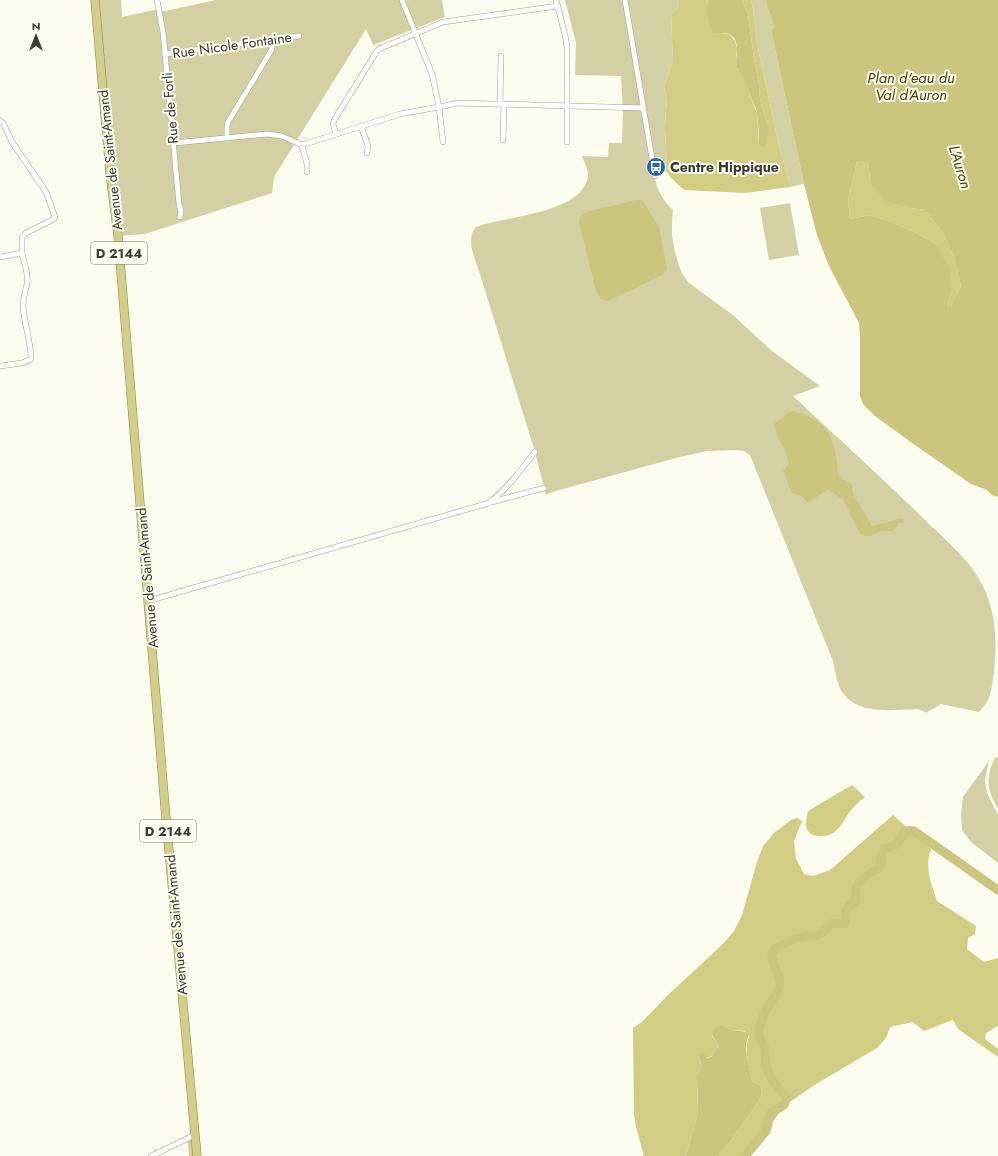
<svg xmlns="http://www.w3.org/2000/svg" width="998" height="1156" viewBox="0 0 998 1156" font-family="Jost,sans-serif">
	<rect width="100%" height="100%" fill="#fcfcf1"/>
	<g fill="#d3d1a3">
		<path d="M 95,0 L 121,0 L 122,17 L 154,10 L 165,11 L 216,0 L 442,0 L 445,17 L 373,45 L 366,29 L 274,177 L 272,193 L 145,234 L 118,236 Z"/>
		<path d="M 565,0 L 679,0 L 679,6 L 671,14 L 673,61 L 664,87 L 667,96 L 665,127 L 667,172 L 656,164 C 655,168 654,173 655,177 C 656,189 664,202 673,210 L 672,222 L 672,237 L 675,252 L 679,266 L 682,273 L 688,282 L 734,316 L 772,351 L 820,386 L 793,396 C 837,437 881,477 924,519 C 941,536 962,553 976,574 C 997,605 998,643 993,679 C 992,686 991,694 988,700 C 986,704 982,708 979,712 L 941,704 L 926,713 L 923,711 L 917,709 C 890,710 852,716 839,686 C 836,678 835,669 833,661 L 750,455 L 744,451 L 735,450 L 707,451 L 680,457 L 552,492 L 546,495 L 535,452 L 479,271 C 475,258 465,238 476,227 C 504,216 583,214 588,176 C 589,171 584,162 582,156 L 608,157 L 609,143 L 622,143 L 623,113 L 621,76 L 575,75 L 576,43 Z"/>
		<path d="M 751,0 L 765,0 L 774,27 L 771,30 L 804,184 L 790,187 L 785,167 L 781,155 L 757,43 L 753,9 Z"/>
		<path d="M 790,203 L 799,255 L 769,260 L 760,208 Z"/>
		<path d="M 995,757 L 998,758 L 998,809 C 986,788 986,778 995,757 Z"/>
		<path d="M 989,761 L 986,774 L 985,782 L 987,793 L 998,815 L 998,863 L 971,842 L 962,830 L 961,814 L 963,797 Z"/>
		<path d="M 195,1135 L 196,1156 L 189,1156 L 187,1138 Z"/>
	</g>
	<g fill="#d1cd83">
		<path d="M 679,0 L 708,0 L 707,4 L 714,32 L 727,34 L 731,36 L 735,41 L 737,48 L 736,56 L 737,69 L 746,79 L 749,87 L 749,93 L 757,113 L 759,144 L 766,121 L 760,99 L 759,85 L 754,58 L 748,14 L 742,0 L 751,0 L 753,9 L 757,43 L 781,155 L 785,167 L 790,187 L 746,193 L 684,190 L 670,177 L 667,172 L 665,127 L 667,97 L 664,87 L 673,61 L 671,14 L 679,6 Z"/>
		<path d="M 863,160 L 868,162 L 870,181 L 910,208 L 925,210 L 942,232 L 954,257 L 961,286 L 952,304 L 947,311 L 947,306 L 952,289 L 936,244 L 915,232 L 883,219 L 869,215 L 850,219 L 848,201 L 857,161 Z"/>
		<path d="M 852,785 L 865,797 C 860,801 855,805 851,810 C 843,820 838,836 823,836 C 819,836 815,836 811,834 C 803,828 807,818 808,811 Z"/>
		<path d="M 893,815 L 931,849 C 924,869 931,881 937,901 L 976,926 L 975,934 L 968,938 L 967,949 L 984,962 L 998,958 L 998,1026 L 986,1033 L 985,1039 L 998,1049 L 998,1057 L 958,1029 L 953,1020 L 924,1031 L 913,1022 L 890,1027 L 886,1038 L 877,1048 L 816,1084 L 784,1106 L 749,1156 L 715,1156 L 730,1142 L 759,1101 L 762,1093 L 761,1086 L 752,1081 C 750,1069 743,1049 749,1037 L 745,1031 L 732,1030 L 724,1026 L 712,1036 L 717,1043 L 718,1047 C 711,1057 711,1060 698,1056 C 702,1065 703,1068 697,1075 L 698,1113 L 686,1156 L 644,1156 L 636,1127 L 634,1115 L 633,1028 L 642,1022 L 668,995 L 724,943 L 734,931 L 742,915 L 757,862 L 763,846 L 775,832 L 791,820 L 797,818 L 802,821 L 794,841 L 796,859 L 804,874 L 813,876 L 830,870 Z"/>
	</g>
	<g fill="#cac67d" fill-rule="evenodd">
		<path d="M 708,0 L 742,0 L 748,14 L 754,58 L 759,85 L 760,99 L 768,128 L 767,142 L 765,146 L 761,147 L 759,144 C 759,133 758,123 757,113 C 756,107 752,101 750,95 C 748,90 749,86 746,81 C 744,76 739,73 737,68 C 734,58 741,44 732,36 C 727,32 719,33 714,33 C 708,23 705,11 708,0 Z"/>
		<path d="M 765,0 L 998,0 L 998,497 L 992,495 L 987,490 L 971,484 L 912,443 L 875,416 L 863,404 L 860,396 L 860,336 L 859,323 L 829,266 L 817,235 L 804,184 L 771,30 L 774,27 ZM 857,161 L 863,161 L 868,162 L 870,181 L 885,201 L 910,208 L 925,210 L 942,232 L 954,257 L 961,286 L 952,304 L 947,310 L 947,306 L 952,289 L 949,268 L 936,244 L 915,232 L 883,219 L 869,215 L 850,219 L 848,201 Z"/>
		<path d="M 636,200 L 642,200 L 659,227 L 667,268 L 666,271 L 662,275 L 608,301 L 601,299 L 596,291 L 579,222 L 580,216 L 586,212 Z"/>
		<path d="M 794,411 C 803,413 818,420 824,427 C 833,435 838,462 838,474 L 844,480 L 852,484 L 853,494 L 872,526 L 885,523 L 901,518 L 905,520 L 902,523 L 898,523 C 891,536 891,529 882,531 C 871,534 874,539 860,534 L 843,499 L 840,498 L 828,489 L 808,503 L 801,496 L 792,493 L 783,471 L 789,464 L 784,448 L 778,438 L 774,424 L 789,412 Z"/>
		<path d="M 724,1026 L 732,1030 L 748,1032 C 749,1038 747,1039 746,1045 C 746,1057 750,1069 752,1081 L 761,1086 L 762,1093 L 759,1101 L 730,1142 L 721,1151 L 715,1156 L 686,1156 L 698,1113 L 697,1075 C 703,1068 702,1064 698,1056 L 699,1053 L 703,1053 L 707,1058 L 711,1057 L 718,1047 C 717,1038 709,1038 714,1028 Z"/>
	</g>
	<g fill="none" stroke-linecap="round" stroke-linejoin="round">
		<path stroke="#cac67d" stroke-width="9" d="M 745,1156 L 766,1131 L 768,1124 L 769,1117 L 771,1113 L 784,1105 L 786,1100 L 786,1097 C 777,1085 769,1080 766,1064 C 765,1059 766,1051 764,1046 C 763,1043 761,1041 760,1038 C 757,1031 761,1021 764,1014 C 768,1004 778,996 780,985 C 781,973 767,960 774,950 L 791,940 L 805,936 L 816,936 L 820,934 L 833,923 L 844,924 C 847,919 845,916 846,911 C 847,907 852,904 855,901 L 856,888 L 858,884 L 869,874 L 879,868 L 881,863 L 882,853 L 884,849 L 897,844 C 902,837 902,828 914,831 L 998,890"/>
		<defs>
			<g id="minor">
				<path d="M 157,0 L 163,32 L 179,204 L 181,211 L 180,217"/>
				<path d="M 402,0 L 432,74 L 439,107 L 443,142"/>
				<path d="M 556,0 L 565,35 L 567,46 L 567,142"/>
				<path d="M 625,0 L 655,176"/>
				<path d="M 165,54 L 299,36"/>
				<path d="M 500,104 L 501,56"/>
				<path d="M 0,121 L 3,123 L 12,142 L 46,192 L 55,217 L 54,219 L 26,233 L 22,237 L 22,253 L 0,257"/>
				<path d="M 361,126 L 368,146 L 367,153"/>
				<path d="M 336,134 L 333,124 L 334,120 L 377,51 L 379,49 L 443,22 L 558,6"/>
				<path d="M 227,138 L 227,126 L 228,122 L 271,51 L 272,48 L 271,39"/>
				<path d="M 503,140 L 504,104"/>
				<path d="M 174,143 L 267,134 L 282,136 L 302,145 L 400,114 L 439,107 L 458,103 L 644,108"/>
				<path d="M 302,145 L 307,164 L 307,172"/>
				<path d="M 0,366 L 22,363 L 31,359 C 31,341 24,324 23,306 C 23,296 25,293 27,284 C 29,274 24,263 22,253"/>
				<path d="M 492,502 L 544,488"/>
				<path d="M 148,601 L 489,503 C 507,489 521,470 535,452"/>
				<path d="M 151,1156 L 195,1135"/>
			</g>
			<path id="primary" d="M 95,0 L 110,173 L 118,236 L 165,807 L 197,1156"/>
		</defs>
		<use href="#minor" stroke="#9f9f95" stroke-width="6"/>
		<use href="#primary" stroke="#89853c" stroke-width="9"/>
		<use href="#minor" stroke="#fff" stroke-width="5"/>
		<use href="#primary" stroke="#d2ce8c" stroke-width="8"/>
	</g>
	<defs>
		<symbol id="bus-disc" viewBox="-11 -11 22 22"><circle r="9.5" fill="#2466b7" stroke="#fcfcf1"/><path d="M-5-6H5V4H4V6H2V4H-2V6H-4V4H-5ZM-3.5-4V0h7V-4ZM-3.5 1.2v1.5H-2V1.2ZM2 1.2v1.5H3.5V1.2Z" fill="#fff"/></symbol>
	</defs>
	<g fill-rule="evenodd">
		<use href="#bus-disc" x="645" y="156" width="22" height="22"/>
	</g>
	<g text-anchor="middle" stroke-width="4" stroke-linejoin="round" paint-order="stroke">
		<g fill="#fcfcf1" stroke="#74746e" stroke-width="1">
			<rect x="91" y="242" width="56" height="22" rx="3"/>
			<rect x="140" y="820" width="56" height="22" rx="3"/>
		</g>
		<g font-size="13" font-weight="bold" fill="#3a3a36">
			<text x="119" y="258">D 2144</text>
			<text x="168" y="836">D 2144</text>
		</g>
		<g font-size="14" fill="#3a3a36" stroke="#fcfcf1">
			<text transform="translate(232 45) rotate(-8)" y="5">Rue Nicole Fontaine</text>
			<text transform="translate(170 108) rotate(-95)" y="5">Rue de Forli</text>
			<text transform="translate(110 160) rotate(-96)" y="5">Avenue de Saint-Amand</text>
			<text transform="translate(147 578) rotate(-95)" y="5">Avenue de Saint-Amand</text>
			<text transform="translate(176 925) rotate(-95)" y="5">Avenue de Saint-Amand</text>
		</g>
		<g font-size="14" font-weight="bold" fill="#3a3a36" stroke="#fcfcf1" text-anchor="start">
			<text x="670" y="172">Centre Hippique</text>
		</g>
		<g font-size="15" font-style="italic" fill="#454105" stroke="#fcfcf1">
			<text x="911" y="83">Plan d'eau du<tspan x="911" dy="17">Val d'Auron</tspan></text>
			<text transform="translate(960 167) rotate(73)" y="5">L'Auron</text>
		</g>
	</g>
	<g transform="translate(36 36)" stroke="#fcfcf1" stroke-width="3" paint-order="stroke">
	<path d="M0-3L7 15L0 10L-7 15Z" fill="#3a3a36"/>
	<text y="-6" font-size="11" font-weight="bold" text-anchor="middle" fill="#3a3a36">N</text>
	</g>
</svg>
